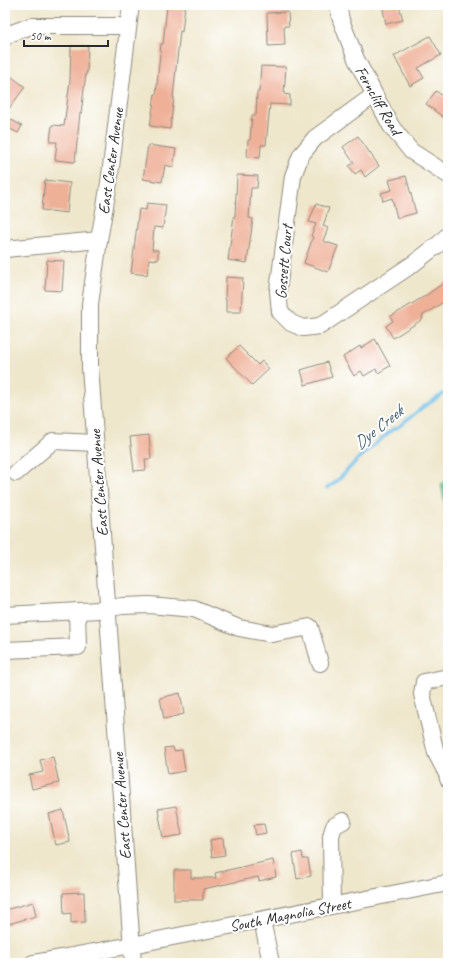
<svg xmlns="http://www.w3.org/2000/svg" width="453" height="968" viewBox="0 0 453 968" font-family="Caveat,sans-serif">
	<rect width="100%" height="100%" fill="#fff"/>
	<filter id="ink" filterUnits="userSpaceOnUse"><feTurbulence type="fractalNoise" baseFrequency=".025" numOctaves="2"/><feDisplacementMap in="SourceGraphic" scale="8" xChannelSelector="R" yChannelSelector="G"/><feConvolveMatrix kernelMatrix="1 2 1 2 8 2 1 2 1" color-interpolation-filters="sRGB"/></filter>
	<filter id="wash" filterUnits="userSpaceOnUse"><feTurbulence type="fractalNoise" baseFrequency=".012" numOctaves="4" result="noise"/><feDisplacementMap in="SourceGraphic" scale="16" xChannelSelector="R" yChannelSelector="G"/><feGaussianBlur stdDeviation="0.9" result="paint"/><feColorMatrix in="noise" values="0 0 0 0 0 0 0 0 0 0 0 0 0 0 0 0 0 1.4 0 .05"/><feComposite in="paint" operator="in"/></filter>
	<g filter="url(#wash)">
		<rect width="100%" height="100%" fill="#efe7cc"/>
		<path fill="#71c88e" stroke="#4e7a5c" d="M 448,477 L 448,523 L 441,484 Z"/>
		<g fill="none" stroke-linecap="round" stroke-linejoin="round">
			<path stroke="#70bfea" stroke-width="3.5" d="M 327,488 L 335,483 L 361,456 L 393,429 L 397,428 L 423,407 L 448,391"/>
		</g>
		<g id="blocks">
			<g fill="#efb098">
				<path d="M 167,5 L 185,5 L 182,32 L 180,31 L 173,97 L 174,97 L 170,129 L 150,126 L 155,94 L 156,95 L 161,44 L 163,44 Z"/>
				<path d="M 382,5 L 399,5 L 403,20 L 386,24 Z"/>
				<path d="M 288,12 L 289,26 L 284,26 L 285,45 L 268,46 L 267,13 Z"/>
				<path d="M 430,36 L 441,55 L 418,68 L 424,78 L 410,86 L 394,56 Z"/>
				<path d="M 71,46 L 88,46 L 87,73 L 86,73 L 81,114 L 80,113 L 75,162 L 55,160 L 57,142 L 50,142 L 52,125 L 64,126 L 70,81 Z"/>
				<path d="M 261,66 L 286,67 L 284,94 L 290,95 L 290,105 L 270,104 L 266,145 L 261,145 L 260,158 L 247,157 L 248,140 L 250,140 L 252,115 L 256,115 L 257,92 L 259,92 Z"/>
				<path d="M 11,76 L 25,87 L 5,114 L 5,84 Z"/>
				<path d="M 436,91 L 448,100 L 448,121 L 426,104 Z"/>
				<path d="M 5,116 L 22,126 L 18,133 L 5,126 Z"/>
				<path d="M 358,136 L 379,166 L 365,177 L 361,170 L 355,174 L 349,166 L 354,163 L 343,147 Z"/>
				<path d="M 148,145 L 176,149 L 173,167 L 165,165 L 162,182 L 143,179 Z"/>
				<path d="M 237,175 L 258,176 L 257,188 L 251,188 L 249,218 L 253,219 L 247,263 L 228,260 L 234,216 L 235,216 Z"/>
				<path d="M 406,176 L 416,213 L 397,218 L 392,198 L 383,201 L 381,193 L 392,190 L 389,180 Z"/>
				<path d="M 45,180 L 70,183 L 67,213 L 42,210 Z"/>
				<path d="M 147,203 L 166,205 L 163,228 L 154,227 L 152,250 L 158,250 L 158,260 L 149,259 L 147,275 L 131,273 L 139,209 L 146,210 Z"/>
				<path d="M 316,204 L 329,208 L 323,226 L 328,228 L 323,241 L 338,246 L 328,272 L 304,263 L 313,237 L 311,236 L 316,224 L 309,222 Z"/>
				<path d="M 47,260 L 64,261 L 62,291 L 45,290 Z"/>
				<path d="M 226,277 L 243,278 L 241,312 L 226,312 L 226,299 L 225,299 Z"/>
				<path d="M 448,280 L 448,299 L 422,316 L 423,319 L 393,338 L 386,326 L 393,321 L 390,317 L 425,296 Z"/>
				<path d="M 375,339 L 390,366 L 378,373 L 376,369 L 364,376 L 361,371 L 354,376 L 343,357 L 360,346 L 361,348 Z"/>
				<path d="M 239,346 L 258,365 L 262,361 L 269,369 L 252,385 L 226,358 Z"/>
				<path d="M 327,362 L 332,377 L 305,385 L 301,370 Z"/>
				<path d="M 149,435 L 151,459 L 145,459 L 146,470 L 134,471 L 130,437 Z"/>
				<path d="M 180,693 L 184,714 L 164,719 L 160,698 Z"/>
				<path d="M 173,747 L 174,751 L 182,750 L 185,771 L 168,774 L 164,748 Z"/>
				<path d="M 53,757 L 59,783 L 32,789 L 29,775 L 43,772 L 40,760 Z"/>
				<path d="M 176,806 L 182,835 L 163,838 L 158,809 Z"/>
				<path d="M 63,810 L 70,842 L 56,845 L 49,814 Z"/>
				<path d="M 264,824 L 266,833 L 256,835 L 254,825 Z"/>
				<path d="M 223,838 L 225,855 L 212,857 L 210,840 Z"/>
				<path d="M 302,852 L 303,859 L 308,859 L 311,876 L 297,879 L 293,854 Z"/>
				<path d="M 273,860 L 276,877 L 259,881 L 258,877 L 203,889 L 203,900 L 174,900 L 174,870 L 191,870 L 191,878 L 216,878 L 215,873 Z"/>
				<path d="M 84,892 L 85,922 L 71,923 L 71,913 L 64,914 L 63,893 Z"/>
				<path d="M 33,902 L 36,916 L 5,925 L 5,910 Z"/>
			</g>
		</g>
	</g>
	<g filter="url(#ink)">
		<use href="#blocks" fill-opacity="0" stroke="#8d897c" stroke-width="1"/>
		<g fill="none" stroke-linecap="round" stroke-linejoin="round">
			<defs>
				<g id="minor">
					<path d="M 131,5 L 109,183 L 99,240 L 90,304 L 90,367 L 133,963"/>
					<path d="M 338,5 L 341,20 L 356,59 L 391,126 L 411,151 L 448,175"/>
					<path d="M 5,37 L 9,34 L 31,26 L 128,26"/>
					<path d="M 374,95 L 315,138 L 301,155 L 293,176 L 278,291 L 280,312 L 291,323 L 303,328 L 320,326 L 413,264 L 440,243 L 448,235"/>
					<path d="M 5,249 L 99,240"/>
					<path d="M 16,473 L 53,441 L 95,443"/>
					<path d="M 5,615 L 99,610 L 122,606 L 149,605 L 194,609 L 239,628 L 272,634 L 310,627 L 320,663"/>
					<path d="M 5,650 L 78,647 L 77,611"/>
					<path d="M 448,677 L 424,682 L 422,694 L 436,753 L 447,774 L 448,779"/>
					<path d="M 332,906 L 331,836 L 334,826 L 343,821"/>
					<path d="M 262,920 L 271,963"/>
					<path d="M 33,963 L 132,945 L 448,883"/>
				</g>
			</defs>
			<use href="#minor" stroke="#8d897c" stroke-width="18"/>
			<use href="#minor" stroke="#fff" stroke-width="16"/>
		</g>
	</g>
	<g text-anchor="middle" stroke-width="4" stroke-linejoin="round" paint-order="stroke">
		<g font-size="16" fill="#2b2b2b" stroke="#fff">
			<text transform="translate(379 100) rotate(60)" y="6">Ferncliff Road</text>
			<text transform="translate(110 161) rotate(-82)" y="6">East Center Avenue</text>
			<text transform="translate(283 262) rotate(-85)" y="6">Gossett Court</text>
			<text transform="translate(98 483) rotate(-94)" y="6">East Center Avenue</text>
			<text transform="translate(121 806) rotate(-94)" y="6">East Center Avenue</text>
			<text transform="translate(290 914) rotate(-11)" y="6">South Magnolia Street</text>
		</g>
		<g font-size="17" font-style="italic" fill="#435f6e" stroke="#fff">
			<text transform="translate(378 427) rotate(-39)" y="6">Dye Creek</text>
		</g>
	</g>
	<rect width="453" height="968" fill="none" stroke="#fff" stroke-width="20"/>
	<path d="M24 40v6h84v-6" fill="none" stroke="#2b2b2b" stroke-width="2"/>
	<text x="30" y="40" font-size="12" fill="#2b2b2b" stroke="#ffffff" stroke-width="3" paint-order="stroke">50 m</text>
</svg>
